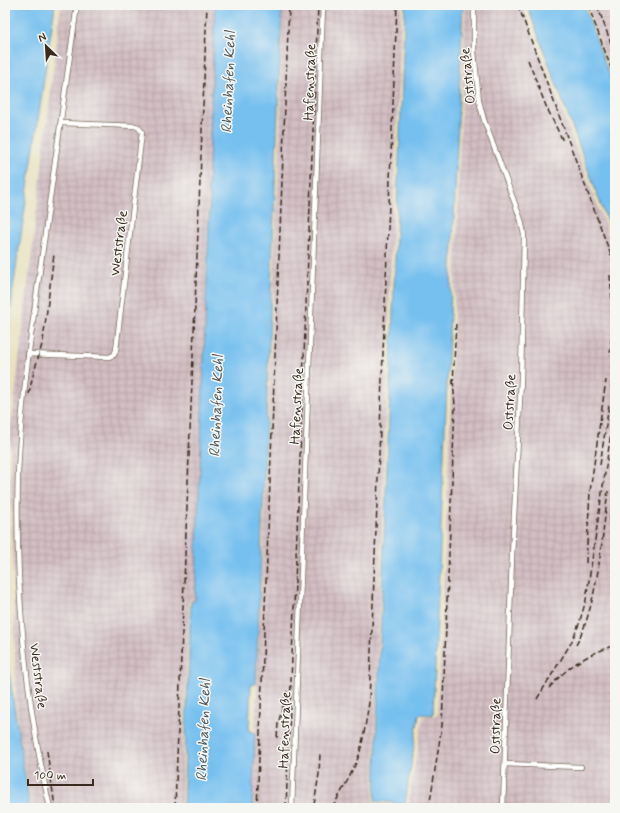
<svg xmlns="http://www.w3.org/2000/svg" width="620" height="813" viewBox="0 0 620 813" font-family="Mynerve,sans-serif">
	<defs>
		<pattern id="industrial-grid" width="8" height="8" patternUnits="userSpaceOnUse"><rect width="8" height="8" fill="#d2bec3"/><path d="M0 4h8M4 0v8" fill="none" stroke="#b5a3a7"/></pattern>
	</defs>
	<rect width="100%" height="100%" fill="#f6f6f2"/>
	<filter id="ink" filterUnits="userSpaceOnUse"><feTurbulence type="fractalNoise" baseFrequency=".025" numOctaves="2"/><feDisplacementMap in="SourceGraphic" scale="8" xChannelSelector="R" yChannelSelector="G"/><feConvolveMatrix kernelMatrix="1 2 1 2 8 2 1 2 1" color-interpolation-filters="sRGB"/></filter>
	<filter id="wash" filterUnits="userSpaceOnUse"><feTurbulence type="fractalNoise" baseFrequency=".012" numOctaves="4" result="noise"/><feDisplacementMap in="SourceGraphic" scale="16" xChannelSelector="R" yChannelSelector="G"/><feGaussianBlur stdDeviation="0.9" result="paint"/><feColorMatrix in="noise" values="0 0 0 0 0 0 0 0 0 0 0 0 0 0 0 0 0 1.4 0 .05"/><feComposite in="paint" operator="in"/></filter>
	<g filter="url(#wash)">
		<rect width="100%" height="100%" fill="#e8e2c0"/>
		<g fill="url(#industrial-grid)">
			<path d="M 61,5 L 215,5 L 195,601 L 189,600 L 181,808 L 32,808 L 18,725 L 16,700 L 10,438 Z"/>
			<path d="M 282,5 L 402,5 L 390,282 L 373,804 L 408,805 L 423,716 L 437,716 L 447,507 L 465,5 L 522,5 L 615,252 L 615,808 L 252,808 L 280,131 Z"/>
			<path d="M 587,5 L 615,5 L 615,87 Z"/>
		</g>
		<g fill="#76c0ef" stroke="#587586">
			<path d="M 5,5 L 55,5 L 13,289 L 5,358 Z"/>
			<path d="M 215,5 L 282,5 L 256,684 L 251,684 L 249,731 L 255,733 L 252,808 L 183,808 L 191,601 L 195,601 L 210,194 L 208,193 Z"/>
			<path d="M 405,5 L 463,5 L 433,715 L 419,714 L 405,804 L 375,801 L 377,721 Z"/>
			<path d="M 527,5 L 584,5 L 615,91 L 615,243 Z"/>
			<path d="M 5,626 L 7,659 L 30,808 L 5,808 Z"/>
		</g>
	</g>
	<g filter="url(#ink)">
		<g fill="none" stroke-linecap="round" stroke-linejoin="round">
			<defs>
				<g id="street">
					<path d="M 474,5 L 474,52 L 479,101 L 484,120 L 521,220 L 524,235 L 521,379 L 512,556 L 503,808"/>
					<path d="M 28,354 L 109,357 L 114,355 L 116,350 L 142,132 L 138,127 L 135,126 L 61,123"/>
					<path d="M 505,764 L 581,767"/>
					<path d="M 50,808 C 25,699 15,585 18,473 C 21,400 32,327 42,255 C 54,172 65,88 77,5"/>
					<path d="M 292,808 L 323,5"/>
				</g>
			</defs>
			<use href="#street" stroke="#786a57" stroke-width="6"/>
			<use href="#street" stroke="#fff" stroke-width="4.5"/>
			<g stroke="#3b2a1e" stroke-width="1.5" stroke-dasharray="6 3" stroke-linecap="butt">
				<path d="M 518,5 L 615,266"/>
				<path d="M 588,5 L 615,79"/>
				<path d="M 597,5 L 615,54"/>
				<path d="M 528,60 L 546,106 L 563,141"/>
				<path d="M 610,275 L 613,313 L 610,356"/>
				<path d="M 611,370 L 615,350"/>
				<path d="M 453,384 L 456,322"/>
				<path d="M 611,388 L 615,364"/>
				<path d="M 29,394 L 32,379 L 43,341 L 54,254"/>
				<path d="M 611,412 L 615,383"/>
				<path d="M 600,465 L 609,405"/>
				<path d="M 612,466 L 615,447"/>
				<path d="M 609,522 L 615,493"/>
				<path d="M 586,563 L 590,492 L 606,380"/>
				<path d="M 576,645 C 598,605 602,537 608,491"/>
				<path d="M 549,688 C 570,664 585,656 615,645"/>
				<path d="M 537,699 L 571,643 L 579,624 L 586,600 L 615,406"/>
				<path d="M 277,738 L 278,724 L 287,691"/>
				<path d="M 47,751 L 55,807"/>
				<path d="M 314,805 L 319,774 L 320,753"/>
				<path d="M 175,808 L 207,5"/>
				<path d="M 257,808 L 289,5"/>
				<path d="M 286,808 L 318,5"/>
				<path d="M 332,808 C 342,791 352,774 359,755 C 364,738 366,720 369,703 L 397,5"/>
				<path d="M 429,808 L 442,725 L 455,406 L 453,379"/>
			</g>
		</g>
	</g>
	<g text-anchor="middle" stroke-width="3" stroke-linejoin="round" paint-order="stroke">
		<g font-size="14" fill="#3b2a1e" stroke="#f6f6f2">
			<text transform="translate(467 76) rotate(-96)" y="5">Oststraße</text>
			<text transform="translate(309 82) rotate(-88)" y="5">Hafenstraße</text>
			<text transform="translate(118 243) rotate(-83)" y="5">Weststraße</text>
			<text transform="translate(509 402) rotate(-87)" y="5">Oststraße</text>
			<text transform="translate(296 406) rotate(-87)" y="5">Hafenstraße</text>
			<text transform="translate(39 676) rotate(83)" y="5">Weststraße</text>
			<text transform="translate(495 726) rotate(-89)" y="5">Oststraße</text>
			<text transform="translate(284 730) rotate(-88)" y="5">Hafenstraße</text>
		</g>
		<g font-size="15" font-style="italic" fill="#4d575d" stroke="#f6f6f2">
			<text transform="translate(228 82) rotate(-88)" y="5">Rheinhafen Kehl</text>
			<text transform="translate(216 406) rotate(-88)" y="5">Rheinhafen Kehl</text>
			<text transform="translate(203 730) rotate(-88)" y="5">Rheinhafen Kehl</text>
		</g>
	</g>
	<rect width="620" height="813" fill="none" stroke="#f6f6f2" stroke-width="20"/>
	<g transform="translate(46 46) rotate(335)" stroke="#f6f6f2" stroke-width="3" paint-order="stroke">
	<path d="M0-3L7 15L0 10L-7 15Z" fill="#3b2a1e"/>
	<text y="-6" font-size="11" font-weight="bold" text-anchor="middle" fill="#3b2a1e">N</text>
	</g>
	<path d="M28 779v6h65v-6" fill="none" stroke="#3b2a1e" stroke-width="2"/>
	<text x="34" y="779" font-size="12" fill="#3b2a1e" stroke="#f6f6f2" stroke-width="3" paint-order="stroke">100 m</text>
</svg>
